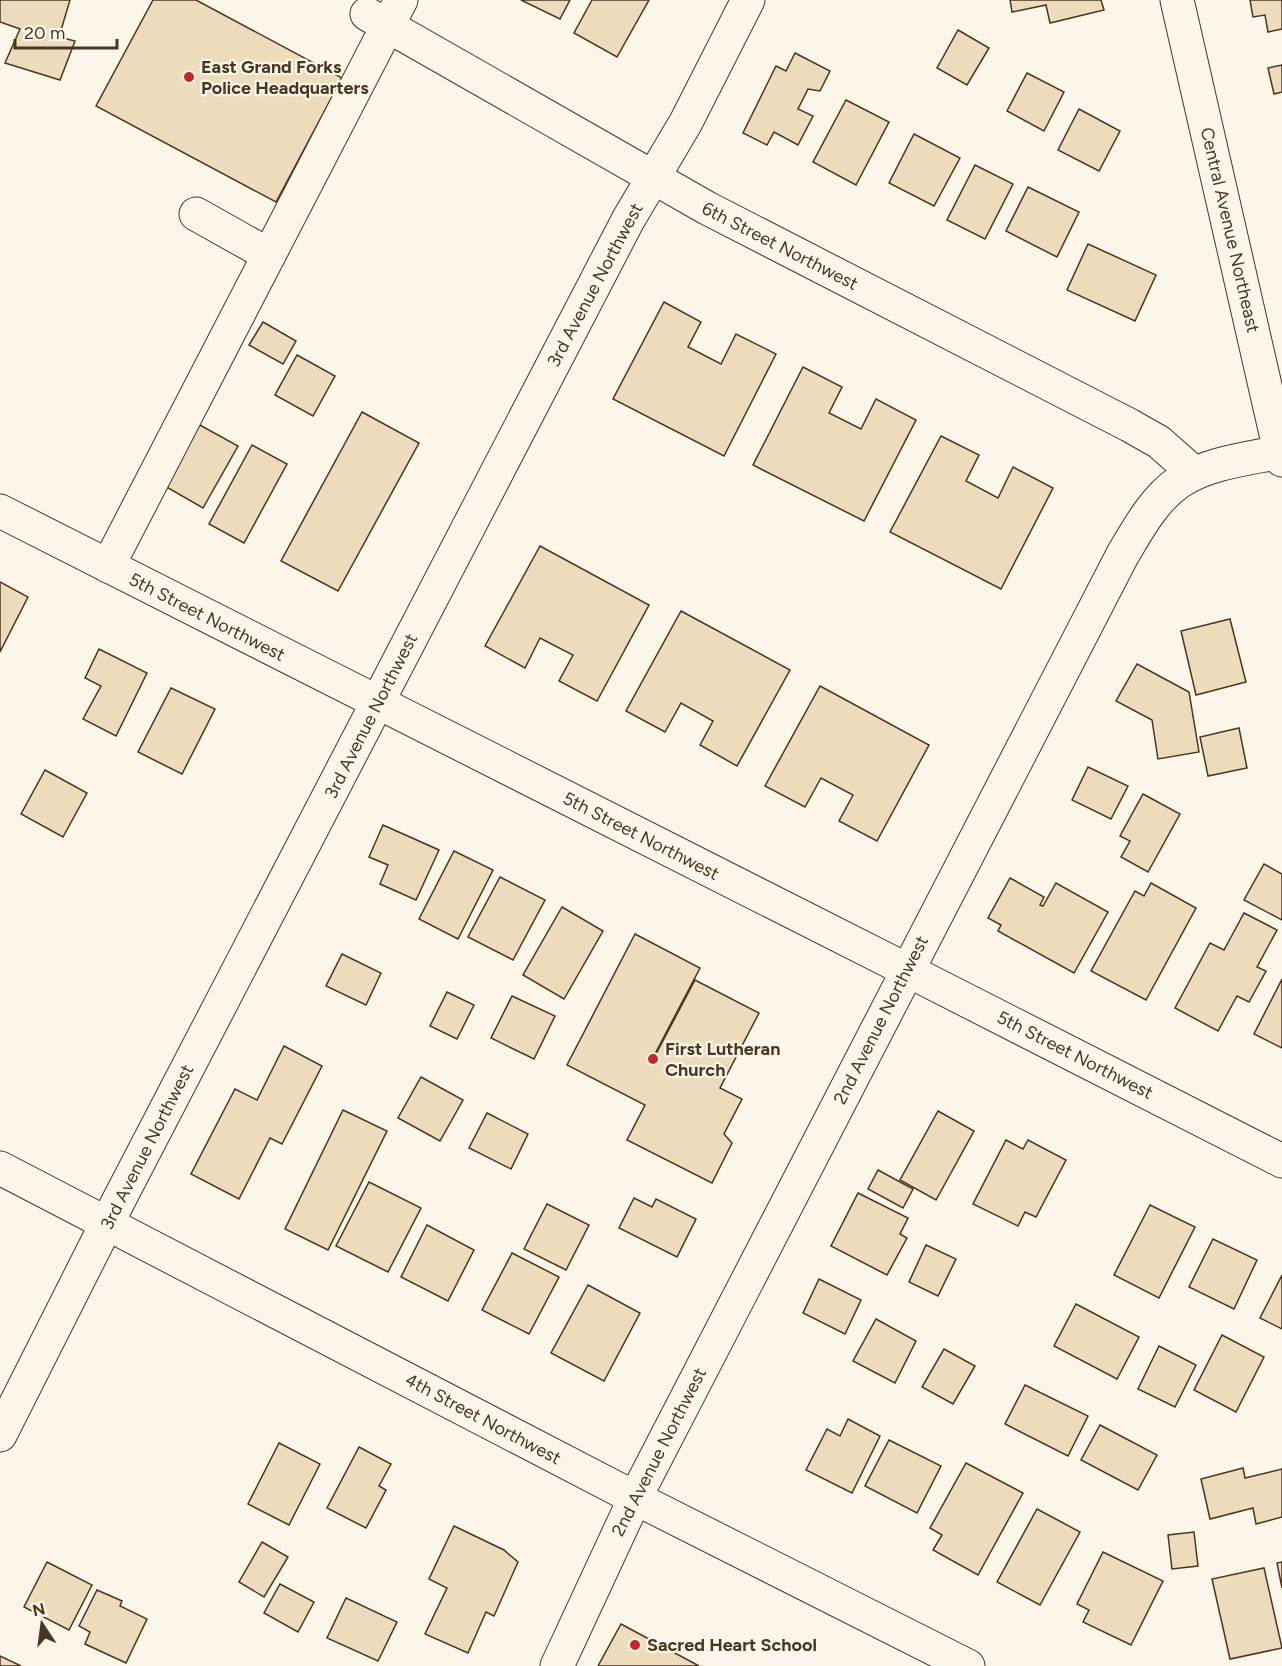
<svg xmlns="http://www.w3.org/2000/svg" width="1282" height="1666" viewBox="0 0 1282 1666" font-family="Figtree,sans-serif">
	<rect width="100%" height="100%" fill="#fbf6e9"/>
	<g fill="#ecdcbc" stroke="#4a3520" stroke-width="1.5">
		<path d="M 0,0 L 70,0 L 59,37 L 75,41 L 60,80 L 5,63 L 20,29 L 0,22 Z"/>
		<path d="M 153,0 L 196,0 L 342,78 L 276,202 L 96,106 Z"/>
		<path d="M 521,0 L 570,0 L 560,19 Z"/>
		<path d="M 592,0 L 649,0 L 617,57 L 574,33 Z"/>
		<path d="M 1010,0 L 1101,0 L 1104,10 L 1050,23 L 1046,5 L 1012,12 Z"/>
		<path d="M 1250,0 L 1282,0 L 1282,29 L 1268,32 L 1265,15 L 1253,17 Z"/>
		<path d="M 958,30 L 989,48 L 967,85 L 937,68 Z"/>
		<path d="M 795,53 L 830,71 L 820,91 L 808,89 L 798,109 L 813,116 L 798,145 L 774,132 L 767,145 L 743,133 L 776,66 L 786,71 Z"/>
		<path d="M 1282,65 L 1282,92 L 1274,94 L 1268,68 Z"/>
		<path d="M 1027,73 L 1064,92 L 1044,131 L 1007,111 Z"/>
		<path d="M 846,100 L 889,122 L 856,185 L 813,162 Z"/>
		<path d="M 1079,109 L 1120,131 L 1099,171 L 1058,150 Z"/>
		<path d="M 914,134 L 960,158 L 934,206 L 889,183 Z"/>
		<path d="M 975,165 L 1013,184 L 985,239 L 947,220 Z"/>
		<path d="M 1028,187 L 1079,212 L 1057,257 L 1006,231 Z"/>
		<path d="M 1088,244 L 1156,275 L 1135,321 L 1067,290 Z"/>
		<path d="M 664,302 L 701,322 L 688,347 L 721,364 L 736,334 L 776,354 L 724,456 L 613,399 Z"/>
		<path d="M 263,322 L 296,341 L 283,364 L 249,345 Z"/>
		<path d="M 297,355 L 335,376 L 313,416 L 275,395 Z"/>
		<path d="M 803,367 L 842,387 L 829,413 L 861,429 L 876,399 L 916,420 L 864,521 L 753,465 Z"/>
		<path d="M 362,412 L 419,443 L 338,591 L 281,561 Z"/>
		<path d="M 198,424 L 238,446 L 203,508 L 163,485 Z"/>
		<path d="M 941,436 L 979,455 L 966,481 L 998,498 L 1013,467 L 1053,488 L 1001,589 L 890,532 Z"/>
		<path d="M 252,445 L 287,464 L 244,543 L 209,524 Z"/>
		<path d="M 540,546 L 649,605 L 597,701 L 559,681 L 573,655 L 540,638 L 525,668 L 485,646 Z"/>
		<path d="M 0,582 L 28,597 L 0,652 Z"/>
		<path d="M 681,611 L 790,670 L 737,766 L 700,745 L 713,721 L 681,703 L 665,732 L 626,711 Z"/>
		<path d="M 1230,619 L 1246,682 L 1196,695 L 1181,631 Z"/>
		<path d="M 99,649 L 147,673 L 116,736 L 83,719 L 101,686 L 85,678 Z"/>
		<path d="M 1137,664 L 1189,692 L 1199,752 L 1158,759 L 1152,720 L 1116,701 Z"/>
		<path d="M 820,686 L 929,745 L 877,841 L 839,821 L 853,795 L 821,778 L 805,807 L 765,786 Z"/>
		<path d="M 171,688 L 215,709 L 182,774 L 138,752 Z"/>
		<path d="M 1239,728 L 1247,768 L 1208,776 L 1200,737 Z"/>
		<path d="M 1088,767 L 1128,786 L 1111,819 L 1072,800 Z"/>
		<path d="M 45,770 L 87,793 L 63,837 L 21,814 Z"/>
		<path d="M 1143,794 L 1180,814 L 1148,872 L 1121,857 L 1130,841 L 1120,836 Z"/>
		<path d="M 383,825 L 439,850 L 416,900 L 380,884 L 388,865 L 369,857 Z"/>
		<path d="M 454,851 L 493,870 L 458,939 L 419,919 Z"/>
		<path d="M 1264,864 L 1282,874 L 1282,920 L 1244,900 Z"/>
		<path d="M 500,877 L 545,900 L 513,960 L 468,937 Z"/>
		<path d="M 1010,878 L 1044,897 L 1040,905 L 1043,906 L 1056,883 L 1108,912 L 1074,973 L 998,931 L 1001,925 L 988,918 Z"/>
		<path d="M 1151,883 L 1196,908 L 1146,1000 L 1091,971 L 1135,891 L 1144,896 Z"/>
		<path d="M 562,907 L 603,931 L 564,999 L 523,975 Z"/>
		<path d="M 1244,913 L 1277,930 L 1257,967 L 1266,971 L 1249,1002 L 1237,996 L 1218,1031 L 1175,1008 L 1210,943 L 1224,950 Z"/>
		<path d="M 635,934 L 700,968 L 656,1052 L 657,1052 L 695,980 L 759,1013 L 720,1088 L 742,1099 L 724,1134 L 732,1143 L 712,1183 L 627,1140 L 645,1105 L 567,1065 Z"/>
		<path d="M 342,954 L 381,973 L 366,1005 L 326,986 Z"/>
		<path d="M 1282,979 L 1282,1048 L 1254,1034 Z"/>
		<path d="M 447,992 L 474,1005 L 457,1039 L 430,1026 Z"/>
		<path d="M 512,996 L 555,1016 L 534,1059 L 491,1038 Z"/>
		<path d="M 284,1046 L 322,1066 L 282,1144 L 270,1138 L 239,1199 L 191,1174 L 235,1089 L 257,1100 Z"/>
		<path d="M 421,1077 L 463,1100 L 440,1141 L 398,1118 Z"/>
		<path d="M 343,1110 L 387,1131 L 328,1250 L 285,1229 Z"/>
		<path d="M 938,1111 L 974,1131 L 936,1200 L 900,1180 Z"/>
		<path d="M 487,1113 L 528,1134 L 511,1169 L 469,1148 Z"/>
		<path d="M 1006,1140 L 1023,1149 L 1028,1140 L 1066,1160 L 1036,1217 L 1025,1212 L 1018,1226 L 973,1204 Z"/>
		<path d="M 878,1170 L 913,1189 L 903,1208 L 868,1189 Z"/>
		<path d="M 369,1182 L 421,1208 L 388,1272 L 336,1246 Z"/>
		<path d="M 858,1193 L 908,1218 L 900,1234 L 907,1238 L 887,1275 L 831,1246 Z"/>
		<path d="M 634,1198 L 652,1207 L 656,1199 L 696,1219 L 677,1257 L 619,1228 Z"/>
		<path d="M 547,1204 L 589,1225 L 566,1270 L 524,1249 Z"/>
		<path d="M 1150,1205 L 1195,1227 L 1159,1298 L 1114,1275 Z"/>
		<path d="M 427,1225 L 474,1250 L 448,1301 L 401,1277 Z"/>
		<path d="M 1213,1239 L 1257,1260 L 1234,1309 L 1189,1287 Z"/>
		<path d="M 926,1245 L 956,1259 L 938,1296 L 909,1282 Z"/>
		<path d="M 512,1253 L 559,1277 L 529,1334 L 482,1310 Z"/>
		<path d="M 1282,1275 L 1282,1329 L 1260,1318 Z"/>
		<path d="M 819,1279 L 861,1300 L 845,1334 L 803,1313 Z"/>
		<path d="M 588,1285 L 640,1313 L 604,1381 L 551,1353 Z"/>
		<path d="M 1076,1304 L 1139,1337 L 1117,1379 L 1054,1346 Z"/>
		<path d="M 876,1319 L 916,1341 L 895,1383 L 853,1361 Z"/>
		<path d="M 1222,1335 L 1264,1357 L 1236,1412 L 1194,1390 Z"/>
		<path d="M 1159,1346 L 1196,1365 L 1175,1407 L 1138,1389 Z"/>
		<path d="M 944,1349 L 975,1366 L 953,1404 L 922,1387 Z"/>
		<path d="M 1025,1385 L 1088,1416 L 1068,1456 L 1005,1424 Z"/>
		<path d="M 848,1419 L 880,1436 L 852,1493 L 806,1470 L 827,1429 L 840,1436 Z"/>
		<path d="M 1100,1425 L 1157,1455 L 1138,1490 L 1081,1460 Z"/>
		<path d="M 889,1440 L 941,1466 L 917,1513 L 865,1486 Z"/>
		<path d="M 279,1443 L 320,1464 L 289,1525 L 248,1504 Z"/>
		<path d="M 359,1447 L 391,1464 L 379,1486 L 386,1490 L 366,1528 L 327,1508 Z"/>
		<path d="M 966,1463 L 1023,1493 L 978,1575 L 933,1550 L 942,1535 L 930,1528 Z"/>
		<path d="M 1243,1468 L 1245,1478 L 1282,1469 L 1282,1517 L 1256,1524 L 1253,1508 L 1210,1519 L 1201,1479 Z"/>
		<path d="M 1037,1509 L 1080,1532 L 1040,1605 L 997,1582 Z"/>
		<path d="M 454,1526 L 504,1550 L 518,1562 L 494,1616 L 486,1612 L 468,1653 L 425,1634 L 447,1588 L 429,1579 Z"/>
		<path d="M 1194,1532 L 1198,1566 L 1172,1569 L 1168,1535 Z"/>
		<path d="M 262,1542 L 288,1557 L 264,1597 L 239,1582 Z"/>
		<path d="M 1103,1552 L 1163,1581 L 1131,1645 L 1083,1622 L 1089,1610 L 1077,1604 Z"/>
		<path d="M 47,1562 L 92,1585 L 69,1630 L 24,1607 Z"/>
		<path d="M 1282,1562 L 1282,1588 L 1277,1563 Z"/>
		<path d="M 1264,1568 L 1282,1648 L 1230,1659 L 1212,1579 Z"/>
		<path d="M 280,1584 L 314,1602 L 298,1632 L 264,1613 Z"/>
		<path d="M 97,1590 L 122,1601 L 120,1606 L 147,1619 L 126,1663 L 85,1644 L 90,1632 L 79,1626 Z"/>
		<path d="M 346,1598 L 397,1622 L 378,1661 L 327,1638 Z"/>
		<path d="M 621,1624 L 699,1666 L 598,1666 Z"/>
		<path d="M 0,1656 L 21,1666 L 0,1666 Z"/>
	</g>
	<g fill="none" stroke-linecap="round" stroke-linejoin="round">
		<defs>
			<g id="minor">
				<path d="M 1177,0 L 1282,460"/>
				<path d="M 367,14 L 707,208 L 1129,425 L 1159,442 L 1194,473"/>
				<path d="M 196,214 L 269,255 L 401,0"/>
				<path d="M 0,511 L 907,970 L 1282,1161"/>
				<path d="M 108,566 L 269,255"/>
				<path d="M 0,1435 L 107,1223 L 628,220 L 686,122 L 748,0"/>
				<path d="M 557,1666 L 635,1498 L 1123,554 C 1138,529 1154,499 1179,482 C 1208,463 1246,459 1280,452"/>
			</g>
			<path id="major" d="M 0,1168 L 635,1498 L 968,1666"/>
		</defs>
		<use href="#minor" stroke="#4a3520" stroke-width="35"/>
		<use href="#major" stroke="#4a3520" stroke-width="35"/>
		<use href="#minor" stroke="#fbf6e9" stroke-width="33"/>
		<use href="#major" stroke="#fbf6e9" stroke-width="33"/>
	</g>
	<g fill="#c62828" stroke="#fbf6e9" stroke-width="2">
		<circle cx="189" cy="77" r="6"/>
		<circle cx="653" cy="1059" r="6"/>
		<circle cx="635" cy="1645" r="6"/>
	</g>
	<g text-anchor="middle" stroke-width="4.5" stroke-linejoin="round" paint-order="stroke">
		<g font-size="18" font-weight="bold" fill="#4a3520" stroke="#fbf6e9" text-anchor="start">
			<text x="201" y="73">East Grand Forks<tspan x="201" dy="21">Police Headquarters</tspan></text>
			<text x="665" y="1055">First Lutheran<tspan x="665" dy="21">Church</tspan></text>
			<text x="647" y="1651">Sacred Heart School</text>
		</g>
		<g font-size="18" fill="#4a3520" stroke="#fbf6e9">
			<text transform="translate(1230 230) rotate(77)" y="6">Central Avenue Northeast</text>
			<text transform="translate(780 246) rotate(27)" y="6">6th Street Northwest</text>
			<text transform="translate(595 285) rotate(-62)" y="6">3rd Avenue Northwest</text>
			<text transform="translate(207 617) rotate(27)" y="6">5th Street Northwest</text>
			<text transform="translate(371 716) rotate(-63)" y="6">3rd Avenue Northwest</text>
			<text transform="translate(641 836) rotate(27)" y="6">5th Street Northwest</text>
			<text transform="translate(881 1020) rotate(-63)" y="6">2nd Avenue Northwest</text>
			<text transform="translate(1075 1055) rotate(27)" y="6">5th Street Northwest</text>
			<text transform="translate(147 1147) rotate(-63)" y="6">3rd Avenue Northwest</text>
			<text transform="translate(483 1419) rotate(28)" y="6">4th Street Northwest</text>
			<text transform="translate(659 1452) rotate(-63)" y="6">2nd Avenue Northwest</text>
		</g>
	</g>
	<g transform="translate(42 1624) rotate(347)" stroke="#fbf6e9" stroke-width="4.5" paint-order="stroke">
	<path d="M0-4.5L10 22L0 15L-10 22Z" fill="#4a3520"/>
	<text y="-9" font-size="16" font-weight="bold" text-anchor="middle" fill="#4a3520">N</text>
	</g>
	<path d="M15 39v9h102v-9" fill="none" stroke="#4a3520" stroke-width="3"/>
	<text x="24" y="39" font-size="18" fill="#4a3520" stroke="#fbf6e9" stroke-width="4.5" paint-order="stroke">20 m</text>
</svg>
